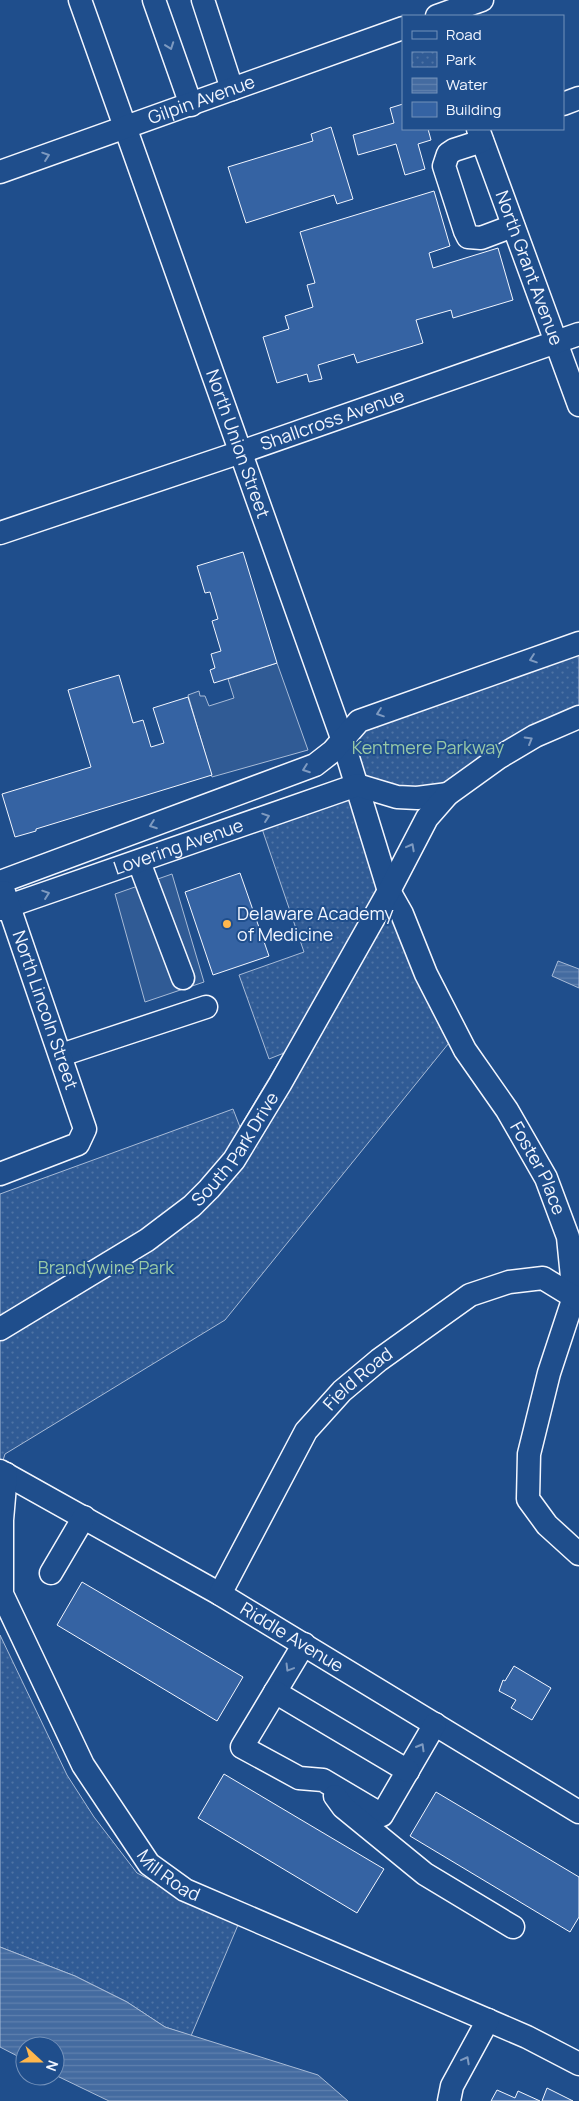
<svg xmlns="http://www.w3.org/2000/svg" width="579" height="2101" viewBox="0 0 579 2101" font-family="Manrope,sans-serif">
	<defs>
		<pattern id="park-dots" width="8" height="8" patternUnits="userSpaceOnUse" patternTransform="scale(1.25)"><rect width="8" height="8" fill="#305b95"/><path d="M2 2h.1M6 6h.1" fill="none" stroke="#4e73a5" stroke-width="1.8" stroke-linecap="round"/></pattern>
		<pattern id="water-rules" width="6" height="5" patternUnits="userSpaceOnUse" patternTransform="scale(1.25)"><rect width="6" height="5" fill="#446ba0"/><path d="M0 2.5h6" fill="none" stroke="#5f81ae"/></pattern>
	</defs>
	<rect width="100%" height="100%" fill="#1f4e8c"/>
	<g fill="url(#park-dots)" stroke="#a8bbd7">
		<path d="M 579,643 L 579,717 L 448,794 L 357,785 L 457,1033 L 225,1320 L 5,1454 L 0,1470 L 0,1194 L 233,1109 L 240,1127 L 284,1053 L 269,1059 L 239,975 L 304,952 L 259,820 L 356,785 L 342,738 Z"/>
		<path d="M 0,1635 L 67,1775 L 94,1817 L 137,1873 L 238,1925 L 191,2036 L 165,2027 L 127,2002 L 75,1976 L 0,1947 Z"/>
	</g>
	<g fill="#305b95" stroke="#a8bbd7">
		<path d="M 277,663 L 308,750 L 212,777 L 188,695 L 199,691 L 200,696 L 205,696 L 209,706 L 234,698 L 228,679 Z"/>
		<path d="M 172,874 L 204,982 L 145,1002 L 115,894 Z"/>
	</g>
	<g fill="url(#water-rules)" stroke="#a8bbd7">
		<path d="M 558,961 L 579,969 L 579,988 L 552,976 Z"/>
		<path d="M 0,1947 L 75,1976 L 127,2002 L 165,2027 L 318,2075 L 348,2101 L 109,2101 L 55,2075 L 55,2046 L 25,2046 L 25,2060 L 0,2047 Z"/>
	</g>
	<g fill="#3563a3" stroke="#f2f6ff">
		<path d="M 403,104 L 403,129 L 428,129 L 431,140 L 418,144 L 425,169 L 405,175 L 396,144 L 358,155 L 353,135 L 394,123 L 390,108 Z"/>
		<path d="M 331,127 L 353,199 L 337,204 L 334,195 L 246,223 L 228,167 L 313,141 L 311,134 Z"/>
		<path d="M 434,191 L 450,246 L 429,253 L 433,268 L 498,248 L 513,300 L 453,318 L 451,310 L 416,320 L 423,343 L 357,363 L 354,354 L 318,365 L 322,379 L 309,382 L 307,374 L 277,383 L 263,337 L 289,329 L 285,316 L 313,307 L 307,285 L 315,283 L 300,232 Z"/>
		<path d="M 243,552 L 277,663 L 214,683 L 210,670 L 215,668 L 211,654 L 221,651 L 212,621 L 218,619 L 210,592 L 205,593 L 197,566 Z"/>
		<path d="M 119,675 L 133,723 L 143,720 L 151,747 L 164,743 L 153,708 L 188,697 L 212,775 L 36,829 L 36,831 L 15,837 L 2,794 L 91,767 L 68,690 Z"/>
		<path d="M 240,873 L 269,956 L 213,975 L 185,892 Z"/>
		<path d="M 82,1582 L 243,1677 L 217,1721 L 57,1625 Z"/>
		<path d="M 514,1666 L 551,1688 L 532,1720 L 511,1708 L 516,1700 L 499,1691 L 503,1680 L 505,1681 Z"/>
		<path d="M 224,1774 L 384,1869 L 357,1913 L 198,1818 Z"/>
		<path d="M 436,1792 L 579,1877 L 579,1917 L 570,1932 L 410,1836 Z"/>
		<path d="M 547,2088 L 573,2101 L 542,2101 Z"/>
		<path d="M 497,2090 L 515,2098 L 518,2091 L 540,2101 L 491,2101 Z"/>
	</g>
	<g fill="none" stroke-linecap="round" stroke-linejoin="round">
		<defs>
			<g id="minor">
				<path id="s1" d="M 80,0 L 342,738 L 389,891 L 402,914 L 426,974 L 465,1050 L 507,1110 L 546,1178 L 568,1237 L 574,1297 L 549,1373 L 529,1454 L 528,1499 L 547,1525 L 579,1554"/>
				<path d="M 154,0 L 191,105"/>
				<path d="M 203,0 L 232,89"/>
				<path d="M 437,16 L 482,0"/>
				<path d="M 563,104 L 579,98"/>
				<path id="s2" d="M 478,129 L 579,405"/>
				<path d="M 482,141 L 454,150 L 448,154 L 444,166 L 465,231 L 468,237 L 481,238 L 513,226"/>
				<path id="s3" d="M 0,172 L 403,28"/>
				<path id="s4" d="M 0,533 L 241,452 L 579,334"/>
				<path d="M 139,862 L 183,978"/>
				<path d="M 0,882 L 315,765 L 333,751 L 359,721 L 579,643"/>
				<path id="s5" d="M 0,909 L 357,785 L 397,797 L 417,798 L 448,794"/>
				<path d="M 61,1055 L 206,1007"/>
				<path d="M 0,1174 L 78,1144 L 85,1129 L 4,892"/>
				<path id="s6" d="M 0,1329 L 147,1240 L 192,1206 L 209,1189 L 234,1160 L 280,1084 L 389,891 L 427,818 L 448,794 L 498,758 L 535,736 L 579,717"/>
				<path id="s7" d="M 0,1471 L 220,1594 L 579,1812"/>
				<path id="s8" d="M 6,1474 L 2,1520 L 2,1594 L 83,1765 L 149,1864 L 185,1890 L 527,2037 L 579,2064"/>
				<path d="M 51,1573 L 84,1517"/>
				<path id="s9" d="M 220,1594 L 306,1431 L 342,1391 L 379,1360 L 470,1295 L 509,1282 L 543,1278 L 579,1300"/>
				<path d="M 304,1644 L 242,1747 L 299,1778 L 323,1780 L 382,1815 L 435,1724"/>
				<path d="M 275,1692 L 408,1771"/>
				<path d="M 335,1796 L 343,1807 L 425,1874 L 513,1927"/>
				<path d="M 449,2101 L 452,2086 L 488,2020"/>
			</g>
		</defs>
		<use href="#minor" stroke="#f2f6ff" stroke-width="25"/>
		<use href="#minor" stroke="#1f4e8c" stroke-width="22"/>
	</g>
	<defs><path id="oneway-chevron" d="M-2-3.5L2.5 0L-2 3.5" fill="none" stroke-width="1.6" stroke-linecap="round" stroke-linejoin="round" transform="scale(1.25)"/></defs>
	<g stroke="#7e9ac0">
		<use href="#oneway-chevron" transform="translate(170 46) rotate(70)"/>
		<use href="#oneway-chevron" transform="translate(46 156) rotate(-19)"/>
		<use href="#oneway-chevron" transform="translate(533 659) rotate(161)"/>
		<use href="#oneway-chevron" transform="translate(380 713) rotate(161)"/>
		<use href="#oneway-chevron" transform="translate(529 740) rotate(-30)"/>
		<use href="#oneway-chevron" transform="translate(306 769) rotate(160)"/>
		<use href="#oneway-chevron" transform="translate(266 817) rotate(-19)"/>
		<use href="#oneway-chevron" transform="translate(153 825) rotate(160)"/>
		<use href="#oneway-chevron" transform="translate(411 847) rotate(-62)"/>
		<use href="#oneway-chevron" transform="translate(46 894) rotate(-19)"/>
		<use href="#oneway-chevron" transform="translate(289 1668) rotate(121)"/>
		<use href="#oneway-chevron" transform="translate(421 1747) rotate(-60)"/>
		<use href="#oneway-chevron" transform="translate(466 2060) rotate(-62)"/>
	</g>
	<circle fill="#ffb74d" stroke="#1f4e8c" stroke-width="2" cx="227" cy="924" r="5"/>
	<g text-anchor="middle" stroke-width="4" stroke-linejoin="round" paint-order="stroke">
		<g font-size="18" fill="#f2f6ff" stroke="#1f4e8c">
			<text dy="6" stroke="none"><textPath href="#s3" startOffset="214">Gilpin Avenue</textPath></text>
			<text dy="6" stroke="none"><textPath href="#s2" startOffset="148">North Grant Avenue</textPath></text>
			<text dy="6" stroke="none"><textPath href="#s4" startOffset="351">Shallcross Avenue</textPath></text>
			<text dy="6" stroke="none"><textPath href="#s1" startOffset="471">North Union Street</textPath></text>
			<text dy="6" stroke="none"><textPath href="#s5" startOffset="189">Lovering Avenue</textPath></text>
			<text transform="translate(45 1010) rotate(71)" y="6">North Lincoln Street</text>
			<text dy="6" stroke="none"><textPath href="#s6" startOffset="300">South Park Drive</textPath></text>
			<text dy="6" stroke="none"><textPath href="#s1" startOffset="1259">Foster Place</textPath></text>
			<text dy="6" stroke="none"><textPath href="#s9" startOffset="258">Field Road</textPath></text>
			<text dy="6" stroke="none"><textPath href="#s7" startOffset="336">Riddle Avenue</textPath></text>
			<text dy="6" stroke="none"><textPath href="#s8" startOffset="451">Mill Road</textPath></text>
		</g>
		<g font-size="18" fill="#97c8a6" stroke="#1f4e8c">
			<text x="428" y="754">Kentmere Parkway</text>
			<text x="106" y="1274">Brandywine Park</text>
		</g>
		<g font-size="18" fill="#f2f6ff" stroke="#1f4e8c" text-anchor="start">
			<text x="237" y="920">Delaware Academy<tspan x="237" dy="21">of Medicine</tspan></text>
		</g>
	</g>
	<rect x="402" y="15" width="162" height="115" fill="#1f4e8c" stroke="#7391ba"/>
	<rect x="412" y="31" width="25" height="8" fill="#1f4e8c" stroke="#7391ba"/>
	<text x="446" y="40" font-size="15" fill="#f2f6ff">Road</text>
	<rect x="412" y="52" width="25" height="15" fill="url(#park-dots)" stroke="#7391ba"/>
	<text x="446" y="65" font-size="15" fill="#f2f6ff">Park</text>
	<rect x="412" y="78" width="25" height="15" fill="url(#water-rules)" stroke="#7391ba"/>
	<text x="446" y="90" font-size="15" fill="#f2f6ff">Water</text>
	<rect x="412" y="102" width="25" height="15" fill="#3563a3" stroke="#7391ba"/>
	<text x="446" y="115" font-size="15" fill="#f2f6ff">Building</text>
	<g transform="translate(40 2061) rotate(111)"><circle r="24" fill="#1f4e8c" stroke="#7391ba"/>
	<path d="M0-4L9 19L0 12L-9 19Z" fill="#ffb74d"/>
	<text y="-8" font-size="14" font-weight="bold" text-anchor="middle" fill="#f2f6ff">N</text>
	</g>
</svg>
